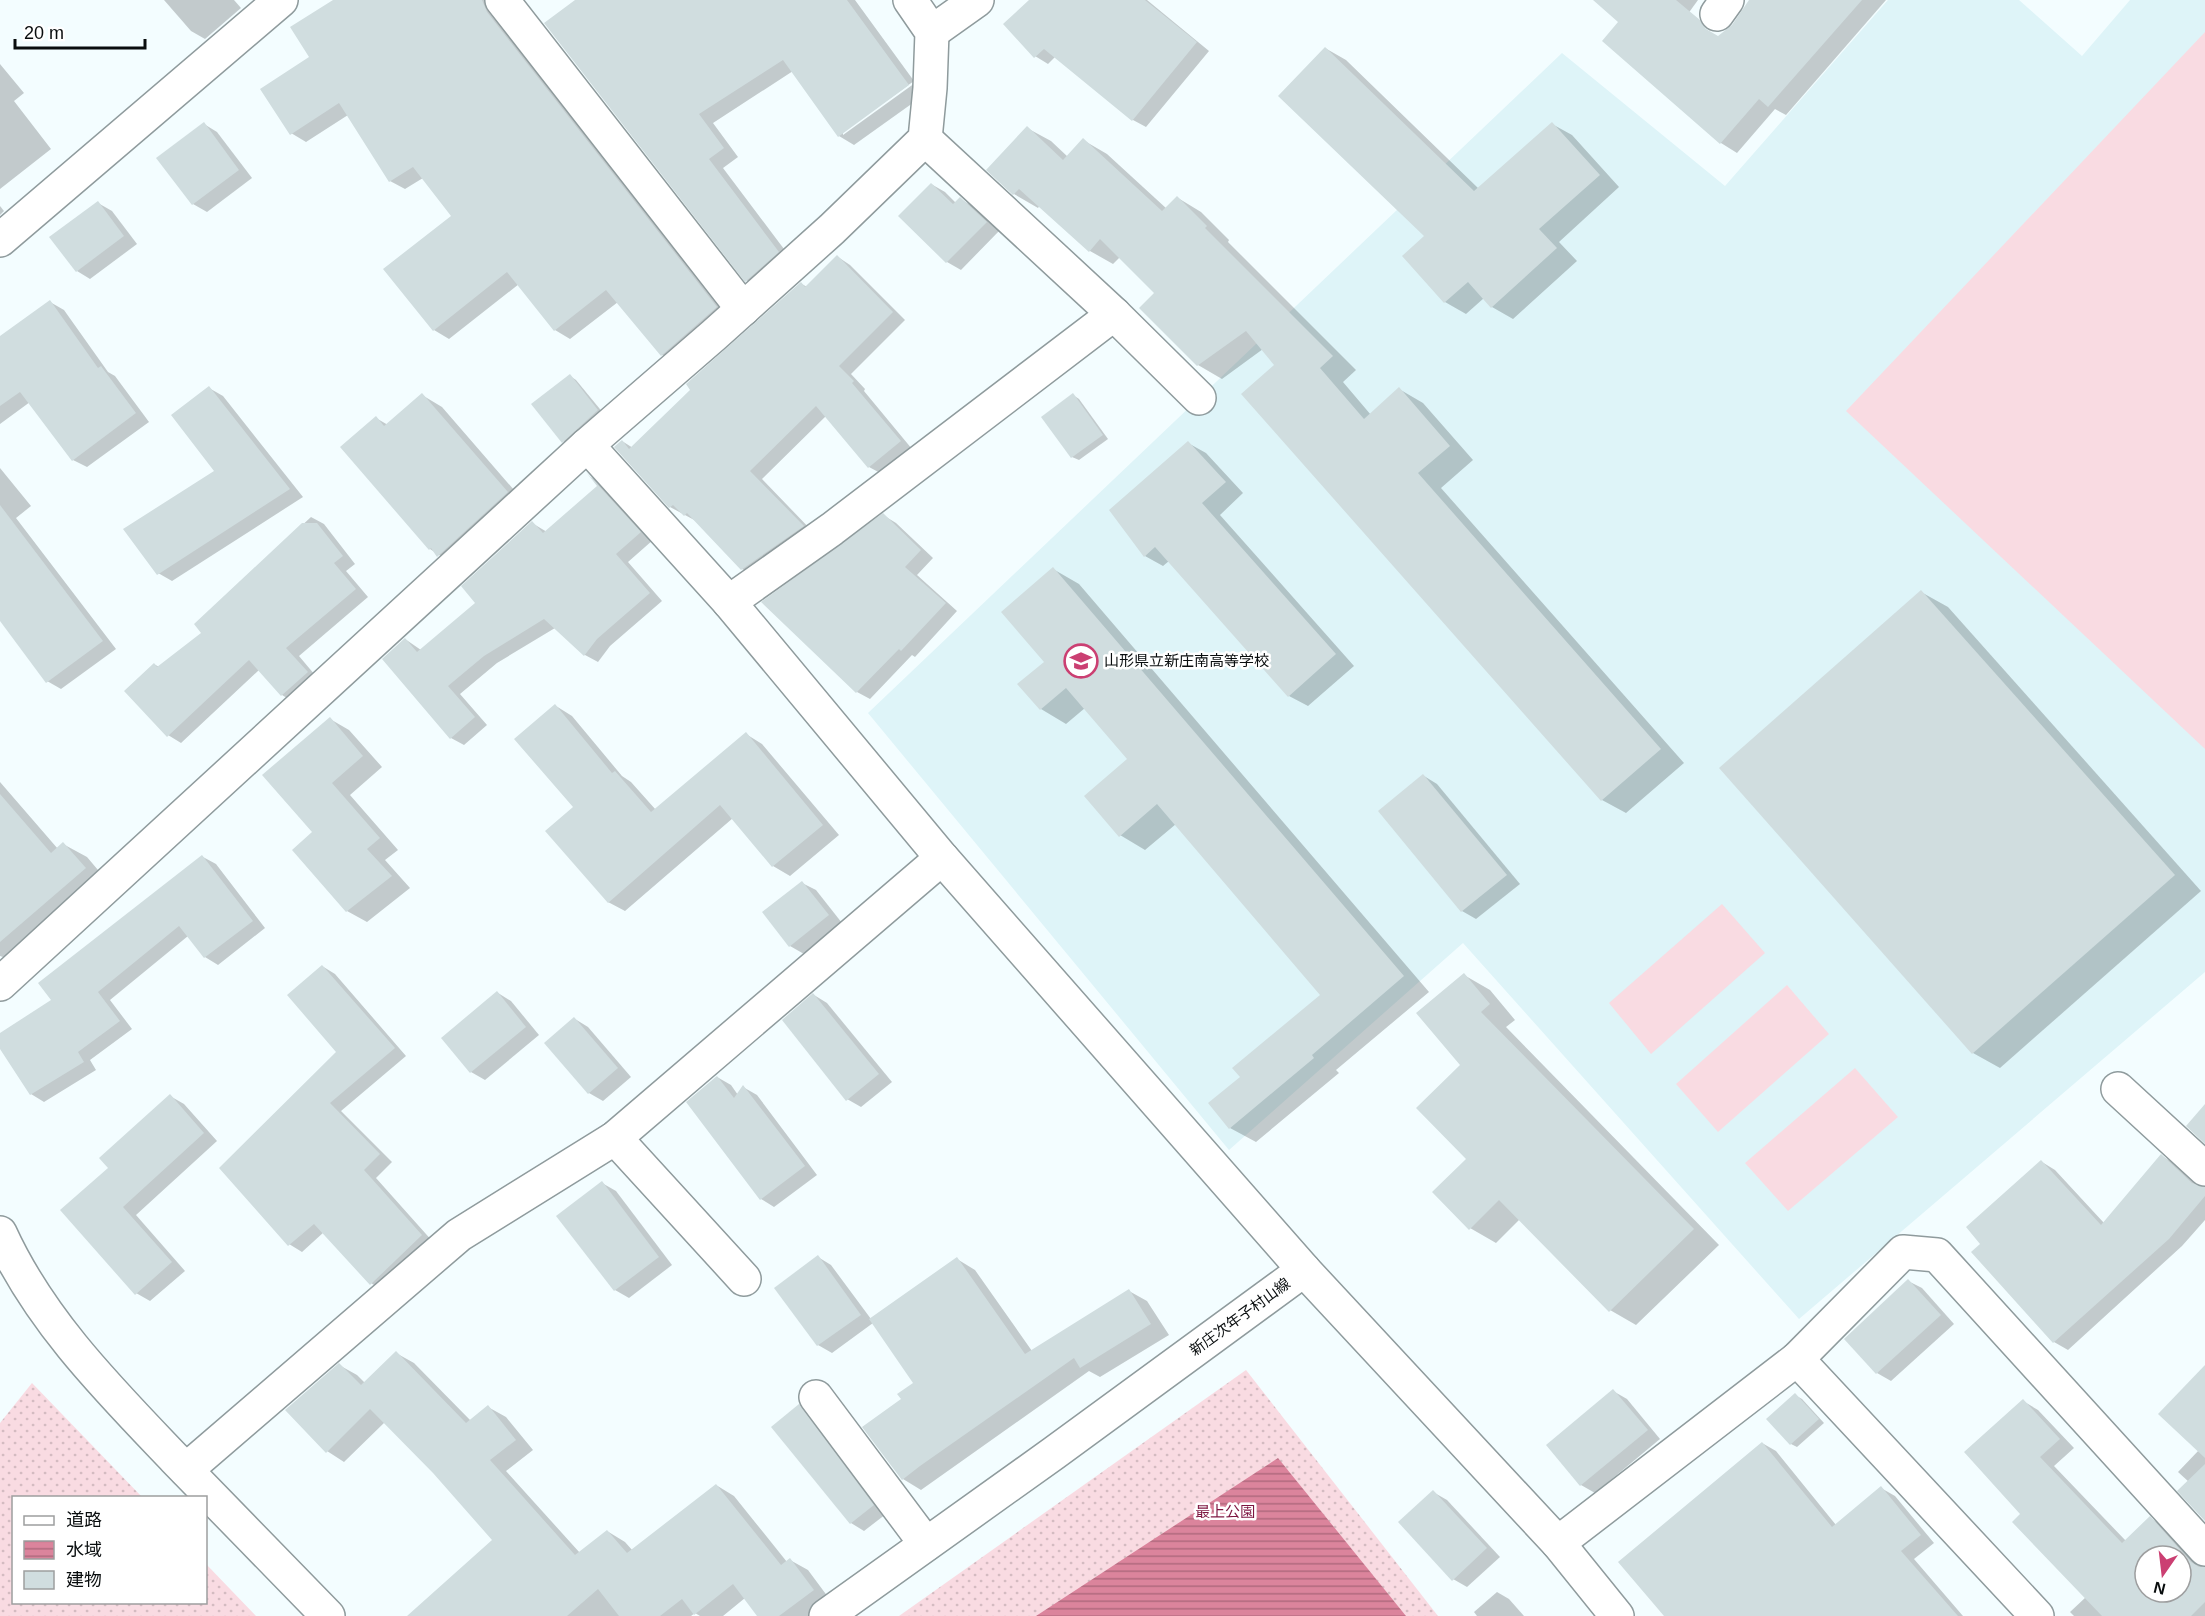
<svg xmlns="http://www.w3.org/2000/svg" width="2205" height="1616" viewBox="0 0 2205 1616" font-family="Helvetica,'Noto Sans JP',sans-serif">
	<defs>
		<pattern id="grass-dots" width="8" height="8" patternUnits="userSpaceOnUse" patternTransform="scale(1.5)"><rect width="8" height="8" fill="#f9dbe2"/><path d="M2 2h.1M6 6h.1" fill="none" stroke="#d4bbc1" stroke-width="1.8" stroke-linecap="round"/></pattern>
		<pattern id="water-rules" width="6" height="5" patternUnits="userSpaceOnUse" patternTransform="scale(1.5)"><rect width="6" height="5" fill="#db849c"/><path d="M0 2.5h6" fill="none" stroke="#b06a7e"/></pattern>
	</defs>
	<rect width="100%" height="100%" fill="#f3fdff"/>
	<path fill="#def4f8" d="M 1888,0 L 2019,0 L 2082,56 L 2130,0 L 2205,0 L 2205,972 L 1799,1319 L 1463,943 L 1229,1150 L 868,713 L 1562,53 L 1725,186 Z"/>
	<g fill="url(#grass-dots)">
		<path d="M 1246,1370 L 1438,1616 L 899,1616 Z"/>
		<path d="M 32,1383 L 142,1497 L 14,1498 L 14,1602 L 206,1602 L 206,1564 L 256,1616 L 0,1616 L 0,1423 Z"/>
	</g>
	<g fill="#f9dbe2">
		<path d="M 2205,32 L 2205,749 L 1846,411 Z"/>
		<path d="M 1722,904 L 1765,953 L 1651,1054 L 1609,1003 Z"/>
		<path d="M 1787,985 L 1829,1034 L 1718,1132 L 1676,1084 Z"/>
		<path d="M 1855,1068 L 1898,1117 L 1788,1211 L 1745,1163 Z"/>
	</g>
	<path fill="url(#water-rules)" d="M 1278,1458 L 1406,1616 L 1036,1616 Z"/>
	<g fill="#0003" fill-rule="evenodd">
		<path d="M 164,0 L 234,0 L 241,8 L 205,39 L 191,31 Z"/>
		<path d="M 336,0 L 489,0 L 732,316 L 678,363 L 662,355 L 618,302 L 570,339 L 555,330 L 519,284 L 449,339 L 434,330 L 453,216 L 423,178 L 405,189 L 390,181 L 348,115 L 306,142 L 291,133 L 311,57 Z"/>
		<path d="M 577,0 L 855,0 L 914,81 L 843,132 L 843,135 L 915,83 L 924,95 L 854,145 L 839,136 L 793,71 L 713,123 L 738,157 L 723,168 L 793,261 L 762,289 L 746,280 Z"/>
		<path d="M 1033,0 L 1147,0 L 1209,51 L 1146,127 L 1133,120 L 1056,56 L 1048,64 L 1035,56 Z"/>
		<path d="M 1612,0 L 1698,0 L 1661,51 Z"/>
		<path d="M 1751,0 L 1886,0 L 1786,115 L 1775,109 L 1737,153 L 1721,143 L 1668,97 L 1733,26 Z"/>
		<path d="M 1325,48 L 1346,60 L 1479,189 L 1552,124 L 1572,135 L 1619,187 L 1559,242 L 1577,261 L 1513,319 L 1492,307 L 1484,298 L 1466,314 L 1445,302 L 1404,256 L 1426,236 Z"/>
		<path d="M 0,64 L 24,93 L 14,101 L 51,149 L 0,189 Z"/>
		<path d="M 204,124 L 217,132 L 252,178 L 207,212 L 193,204 Z"/>
		<path d="M 1027,128 L 1051,141 L 1068,157 L 1083,140 L 1107,154 L 1167,209 L 1178,198 L 1201,212 L 1229,240 L 1228,242 L 1356,370 L 1343,382 L 1371,415 L 1399,389 L 1423,403 L 1473,460 L 1441,488 L 1684,763 L 1626,813 L 1602,800 L 1263,349 L 1222,379 L 1198,365 L 1156,293 L 1120,257 L 1113,264 L 1090,251 L 1040,205 L 1038,208 L 1014,194 Z"/>
		<path d="M 931,184 L 945,192 L 956,203 L 960,199 L 974,207 L 1000,230 L 961,270 L 947,262 L 900,216 Z"/>
		<path d="M 98,203 L 112,211 L 137,244 L 90,279 L 77,271 Z"/>
		<path d="M 0,206 L 4,211 L 0,215 Z"/>
		<path d="M 838,257 L 850,265 L 905,320 L 851,374 L 865,389 L 864,391 L 912,449 L 882,474 L 869,467 L 826,416 L 762,479 L 815,534 L 755,576 L 742,569 L 698,522 L 670,507 L 622,441 L 633,448 L 802,284 L 807,287 Z"/>
		<path d="M 50,302 L 64,310 L 108,372 L 115,376 L 149,422 L 87,467 L 73,460 L 30,402 L 0,424 L 0,338 Z"/>
		<path d="M 570,376 L 576,380 L 604,414 L 569,445 L 563,441 Z"/>
		<path d="M 209,388 L 223,396 L 303,497 L 172,581 L 158,573 L 216,471 Z"/>
		<path d="M 422,395 L 442,407 L 527,505 L 459,568 L 430,549 L 376,418 L 388,425 Z"/>
		<path d="M 1073,395 L 1079,399 L 1108,439 L 1079,460 L 1072,457 Z"/>
		<path d="M 1188,443 L 1206,453 L 1243,493 L 1220,515 L 1354,666 L 1308,706 L 1289,696 L 1169,561 L 1163,566 L 1145,556 Z"/>
		<path d="M 0,468 L 31,506 L 16,518 L 116,649 L 61,689 L 47,681 L 0,619 Z"/>
		<path d="M 591,477 L 599,481 L 653,540 L 628,562 L 662,601 L 610,646 L 598,662 L 585,655 L 555,628 L 497,663 L 460,694 L 487,725 L 464,745 L 451,738 L 405,639 L 421,650 L 477,603 L 532,523 L 547,532 L 599,487 Z"/>
		<path d="M 883,515 L 896,523 L 933,558 L 917,575 L 957,611 L 915,657 L 912,655 L 870,699 L 857,692 Z"/>
		<path d="M 311,517 L 324,524 L 355,564 L 346,571 L 368,597 L 299,656 L 320,681 L 295,703 L 282,695 L 259,670 L 181,743 L 168,735 L 154,664 L 159,667 L 203,633 L 196,624 Z"/>
		<path d="M 1053,569 L 1079,584 L 1429,992 L 1336,1070 L 1339,1073 L 1256,1142 L 1230,1128 L 1242,1077 L 1322,995 L 1176,824 L 1145,850 L 1120,835 L 1129,760 L 1085,708 L 1066,724 L 1041,709 Z"/>
		<path d="M 1921,592 L 1948,607 L 2201,891 L 2000,1068 L 1973,1053 Z"/>
		<path d="M 556,706 L 572,716 L 622,776 L 631,782 L 656,810 L 746,734 L 762,744 L 839,835 L 790,876 L 773,866 L 733,818 L 625,911 L 608,902 L 575,807 Z"/>
		<path d="M 330,719 L 349,730 L 382,767 L 350,795 L 398,850 L 385,860 L 410,888 L 367,922 L 347,911 L 294,850 L 314,832 Z"/>
		<path d="M 1424,776 L 1437,784 L 1520,884 L 1476,919 L 1462,911 L 1380,811 Z"/>
		<path d="M 0,782 L 58,849 L 63,844 L 87,857 L 109,883 L 17,962 L 0,956 Z"/>
		<path d="M 203,857 L 216,864 L 265,928 L 218,965 L 205,957 L 188,936 L 110,1000 L 132,1029 L 90,1060 L 96,1070 L 44,1102 L 31,1094 L 0,1046 L 0,1035 L 53,1000 Z"/>
		<path d="M 802,883 L 816,890 L 842,923 L 804,954 L 790,946 Z"/>
		<path d="M 322,966 L 335,974 L 406,1056 L 341,1111 L 392,1162 L 376,1178 L 434,1243 L 383,1291 L 371,1283 L 324,1232 L 302,1252 L 289,1244 L 338,1052 Z"/>
		<path d="M 1464,975 L 1490,990 L 1515,1020 L 1506,1027 L 1719,1245 L 1636,1325 L 1610,1310 L 1520,1219 L 1496,1243 L 1470,1228 L 1462,1065 Z"/>
		<path d="M 498,993 L 511,1001 L 539,1035 L 485,1080 L 471,1072 L 443,1039 Z"/>
		<path d="M 814,995 L 827,1003 L 892,1082 L 861,1107 L 847,1099 Z"/>
		<path d="M 575,1019 L 588,1027 L 631,1077 L 603,1101 L 589,1093 Z"/>
		<path d="M 717,1077 L 731,1085 L 738,1095 L 743,1087 L 757,1095 L 817,1175 L 774,1207 L 761,1199 Z"/>
		<path d="M 170,1096 L 184,1104 L 217,1141 L 136,1215 L 185,1271 L 150,1301 L 136,1293 L 110,1168 Z"/>
		<path d="M 2162,1156 L 2175,1164 L 2202,1189 L 2205,1189 L 2205,1220 L 2182,1246 L 2068,1350 L 2054,1342 L 1982,1244 L 2042,1162 L 2055,1170 L 2104,1223 Z"/>
		<path d="M 602,1183 L 616,1191 L 672,1265 L 629,1298 L 615,1290 Z"/>
		<path d="M 818,1257 L 831,1265 L 871,1319 L 957,1259 L 975,1270 L 1032,1351 L 1129,1291 L 1147,1301 L 1169,1335 L 1100,1377 L 1089,1371 L 921,1490 L 903,1479 L 903,1399 L 915,1383 L 873,1323 L 832,1353 L 818,1345 Z"/>
		<path d="M 1908,1281 L 1922,1288 L 1954,1324 L 1891,1381 L 1877,1373 Z"/>
		<path d="M 396,1353 L 414,1363 L 471,1421 L 488,1407 L 506,1417 L 533,1450 L 506,1471 L 580,1553 L 607,1531 L 625,1542 L 633,1551 L 716,1485 L 734,1496 L 787,1562 L 790,1560 L 808,1570 L 831,1601 L 810,1616 L 759,1616 L 745,1598 L 723,1616 L 700,1616 L 695,1613 L 691,1616 L 422,1616 L 494,1541 L 434,1472 L 385,1422 L 344,1462 L 327,1451 L 339,1365 L 357,1375 L 365,1383 Z"/>
		<path d="M 2205,1367 L 2205,1519 L 2189,1482 L 2178,1472 L 2199,1450 Z"/>
		<path d="M 1613,1391 L 1627,1399 L 1660,1439 L 1595,1493 L 1581,1485 L 1548,1445 Z"/>
		<path d="M 1795,1395 L 1802,1399 L 1824,1423 L 1797,1447 L 1791,1444 Z"/>
		<path d="M 2023,1401 L 2038,1410 L 2074,1448 L 2054,1466 L 2126,1541 L 2150,1518 L 2165,1527 L 2205,1569 L 2205,1616 L 2074,1616 L 2070,1612 L 2086,1597 L 2022,1514 ZM 2145,1556 L 2181,1556 L 2181,1592 L 2145,1592 Z"/>
		<path d="M 799,1406 L 813,1414 L 886,1514 L 864,1531 L 851,1523 Z"/>
		<path d="M 1762,1443 L 1776,1451 L 1836,1525 L 1881,1488 L 1895,1496 L 1934,1543 L 1914,1559 L 1963,1616 L 1666,1616 Z"/>
		<path d="M 1433,1492 L 1447,1500 L 1500,1557 L 1467,1587 L 1453,1579 Z"/>
		<path d="M 1497,1592 L 1509,1599 L 1524,1616 L 1477,1616 L 1474,1612 Z"/>
	</g>
	<g fill="#d0dddf" fill-rule="evenodd">
		<path d="M 333,0 L 482,0 L 487,12 L 717,307 L 661,356 L 606,290 L 554,331 L 507,272 L 433,331 L 383,269 L 451,216 L 413,167 L 389,182 L 339,103 L 290,135 L 260,89 L 309,57 L 290,27 Z"/>
		<path d="M 575,0 L 847,0 L 909,85 L 838,137 L 783,60 L 699,114 L 724,148 L 709,159 L 779,252 L 745,282 L 544,23 Z"/>
		<path d="M 1029,0 L 1145,0 L 1197,42 L 1132,121 L 1044,49 L 1034,58 L 1003,24 Z"/>
		<path d="M 1593,0 L 1676,0 L 1700,20 L 1706,29 L 1718,36 L 1732,25 L 1749,0 L 1862,0 L 1768,107 L 1759,99 L 1720,144 L 1602,41 L 1618,22 Z"/>
		<path d="M 1325,47 L 1474,191 L 1552,122 L 1600,175 L 1539,229 L 1557,248 L 1491,308 L 1468,282 L 1444,303 L 1402,256 L 1424,236 L 1278,96 Z"/>
		<path d="M 204,122 L 239,170 L 192,205 L 156,158 Z"/>
		<path d="M 1027,126 L 1063,160 L 1083,138 L 1162,211 L 1177,196 L 1207,226 L 1205,228 L 1333,356 L 1320,368 L 1364,419 L 1399,387 L 1450,446 L 1418,473 L 1661,749 L 1601,801 L 1241,394 L 1274,365 L 1246,331 L 1197,366 L 1139,308 L 1154,293 L 1100,239 L 1089,252 L 1019,189 L 1013,195 L 986,170 Z"/>
		<path d="M 931,183 L 953,204 L 960,197 L 987,222 L 946,263 L 898,216 Z"/>
		<path d="M 98,201 L 124,236 L 76,272 L 49,237 Z"/>
		<path d="M 837,255 L 893,312 L 839,366 L 854,381 L 852,383 L 901,441 L 868,468 L 816,406 L 750,471 L 804,526 L 741,570 L 687,513 L 684,516 L 673,505 L 669,508 L 614,447 L 622,440 L 629,449 L 690,390 L 686,384 L 801,282 L 805,287 Z"/>
		<path d="M 50,300 L 98,368 L 101,366 L 136,413 L 72,461 L 20,392 L 0,406 L 0,336 Z"/>
		<path d="M 570,374 L 598,410 L 562,443 L 531,404 Z"/>
		<path d="M 209,386 L 290,489 L 157,575 L 123,529 L 214,471 L 171,415 Z"/>
		<path d="M 422,393 L 508,492 L 437,557 L 431,548 L 429,550 L 340,447 L 376,416 L 384,426 Z"/>
		<path d="M 1073,393 L 1103,435 L 1071,458 L 1041,417 Z"/>
		<path d="M 1188,441 L 1226,482 L 1202,503 L 1336,654 L 1288,697 L 1155,547 L 1144,557 L 1109,510 Z"/>
		<path d="M 586,472 L 641,532 L 616,554 L 650,593 L 597,639 L 584,656 L 544,619 L 484,656 L 448,686 L 475,717 L 450,739 L 382,659 L 405,638 L 417,652 L 475,603 L 461,586 L 532,521 L 543,533 L 597,486 Z"/>
		<path d="M 0,505 L 103,641 L 46,683 L 0,621 Z"/>
		<path d="M 883,513 L 921,550 L 905,567 L 946,603 L 901,651 L 899,649 L 856,693 L 761,602 Z"/>
		<path d="M 302,523 L 317,523 L 343,556 L 334,563 L 356,589 L 286,648 L 308,672 L 281,696 L 249,660 L 167,737 L 124,691 L 154,663 L 157,667 L 201,633 L 194,624 Z"/>
		<path d="M 1053,567 L 1404,976 L 1312,1055 L 1314,1058 L 1229,1129 L 1208,1103 L 1240,1077 L 1232,1068 L 1320,995 L 1157,804 L 1119,837 L 1084,796 L 1127,759 L 1066,688 L 1040,710 L 1017,684 L 1044,662 L 1001,612 Z"/>
		<path d="M 1921,590 L 2175,875 L 1972,1054 L 1719,768 Z"/>
		<path d="M 555,704 L 612,773 L 615,771 L 651,812 L 746,732 L 823,825 L 772,867 L 720,805 L 608,903 L 545,831 L 573,807 L 514,739 Z"/>
		<path d="M 330,717 L 363,756 L 332,783 L 380,838 L 367,849 L 392,876 L 346,912 L 292,850 L 312,832 L 262,775 Z"/>
		<path d="M 1423,774 L 1507,875 L 1461,912 L 1378,811 Z"/>
		<path d="M 0,794 L 51,853 L 63,842 L 86,868 L 0,942 Z"/>
		<path d="M 202,855 L 253,921 L 204,958 L 179,926 L 98,992 L 120,1021 L 78,1052 L 84,1062 L 30,1095 L 0,1049 L 0,1033 L 51,1000 L 38,983 Z"/>
		<path d="M 802,881 L 829,915 L 789,947 L 762,912 Z"/>
		<path d="M 322,965 L 395,1048 L 330,1103 L 380,1154 L 364,1170 L 422,1235 L 370,1285 L 314,1224 L 288,1246 L 219,1168 L 336,1052 L 287,995 Z"/>
		<path d="M 1464,973 L 1490,1004 L 1481,1012 L 1694,1229 L 1609,1312 L 1499,1200 L 1469,1230 L 1432,1192 L 1466,1159 L 1416,1108 L 1460,1065 L 1416,1013 Z"/>
		<path d="M 497,991 L 526,1027 L 470,1073 L 441,1038 Z"/>
		<path d="M 813,993 L 879,1074 L 846,1101 L 782,1020 Z"/>
		<path d="M 574,1017 L 618,1068 L 588,1094 L 544,1043 Z"/>
		<path d="M 717,1076 L 734,1098 L 743,1085 L 805,1166 L 760,1200 L 686,1102 Z"/>
		<path d="M 170,1094 L 204,1133 L 123,1207 L 172,1262 L 135,1295 L 60,1210 L 108,1168 L 99,1158 Z"/>
		<path d="M 2205,1104 L 2205,1144 L 2186,1126 Z"/>
		<path d="M 2161,1154 L 2192,1183 L 2205,1187 L 2205,1196 L 2169,1239 L 2053,1343 L 1971,1252 L 1980,1244 L 1966,1227 L 2041,1160 L 2101,1225 Z"/>
		<path d="M 602,1181 L 659,1257 L 614,1291 L 556,1216 Z"/>
		<path d="M 818,1255 L 861,1315 L 817,1346 L 774,1288 Z"/>
		<path d="M 957,1257 L 1025,1354 L 1129,1289 L 1151,1324 L 1080,1368 L 1074,1358 L 920,1466 L 902,1480 L 862,1427 L 901,1399 L 897,1394 L 913,1383 L 869,1319 Z"/>
		<path d="M 1908,1279 L 1941,1315 L 1876,1374 L 1844,1339 Z"/>
		<path d="M 396,1351 L 466,1423 L 488,1405 L 516,1440 L 490,1460 L 575,1555 L 607,1530 L 627,1553 L 716,1484 L 781,1565 L 790,1558 L 814,1590 L 779,1616 L 757,1616 L 733,1584 L 694,1615 L 682,1599 L 660,1616 L 619,1616 L 598,1589 L 567,1616 L 407,1616 L 492,1540 L 433,1473 L 370,1409 L 326,1453 L 285,1410 L 339,1363 L 361,1385 Z"/>
		<path d="M 2205,1365 L 2205,1458 L 2158,1414 Z"/>
		<path d="M 1613,1389 L 1648,1430 L 1580,1486 L 1546,1445 Z"/>
		<path d="M 1795,1393 L 1819,1419 L 1790,1445 L 1766,1419 Z"/>
		<path d="M 2023,1399 L 2060,1439 L 2040,1457 L 2122,1543 L 2150,1516 L 2191,1562 L 2199,1567 L 2205,1567 L 2205,1602 L 2191,1616 L 2102,1616 L 2012,1522 L 2020,1514 L 1964,1452 ZM 2145,1556 L 2181,1556 L 2181,1592 L 2145,1592 Z"/>
		<path d="M 799,1404 L 874,1505 L 850,1524 L 771,1427 Z"/>
		<path d="M 1762,1442 L 1832,1527 L 1881,1486 L 1921,1535 L 1901,1551 L 1958,1616 L 1664,1616 L 1618,1562 Z"/>
		<path d="M 2205,1464 L 2205,1521 L 2177,1491 Z"/>
		<path d="M 1433,1490 L 1487,1548 L 1452,1581 L 1398,1522 Z"/>
	</g>
	<g fill="none" stroke-linecap="round" stroke-linejoin="round">
		<defs>
			<g id="minor">
				<path d="M 502,0 L 743,309"/>
				<path d="M 1717,14 L 1727,0"/>
				<path d="M 932,32 L 977,0"/>
				<path d="M 925,139 L 1114,314 L 1199,398"/>
				<path d="M 0,240 L 281,0"/>
				<path d="M 587,445 L 729,602 L 942,858 L 1304,1270"/>
				<path d="M 729,602 L 832,529 L 1114,314"/>
				<path d="M 0,984 L 587,445 L 714,335 L 832,229 L 925,139 L 930,88 L 932,32 L 910,0"/>
				<path d="M 2118,1089 L 2205,1169"/>
				<path d="M 615,1138 L 744,1279"/>
				<path d="M 0,1233 C 40,1321 109,1390 175,1459 C 226,1511 277,1564 328,1616"/>
				<path d="M 1797,1359 L 1903,1252 L 1937,1255 L 2205,1549"/>
				<path d="M 816,1397 L 926,1544"/>
				<path d="M 186,1470 L 459,1235 L 615,1138 L 942,858"/>
				<path d="M 1558,1543 L 1797,1359 L 2037,1616"/>
			</g>
			<path id="major" d="M 826,1616 L 1054,1453 L 1304,1270 L 1558,1543 L 1617,1616"/>
		</defs>
		<use href="#minor" stroke="#8f9b9d" stroke-width="36"/>
		<use href="#major" stroke="#8f9b9d" stroke-width="36"/>
		<use href="#minor" stroke="#fff" stroke-width="33"/>
		<use href="#major" stroke="#fff" stroke-width="33"/>
	</g>
	<defs>
		<symbol id="school-ring" viewBox="-11 -11 22 22"><circle r="9.5" fill="#fff" stroke="#cb3f72" stroke-width="1.5"/><path d="M0-5L7-2L0 1L-7-2ZM-4 1L0 2.5L4 1V4Q0 6-4 4Z" fill="#cb3f72"/></symbol>
	</defs>
	<g fill-rule="evenodd">
		<use href="#school-ring" x="1062" y="642" width="38" height="38"/>
	</g>
	<g text-anchor="middle" stroke-width="5" stroke-linejoin="round" paint-order="stroke">
		<g font-size="15" fill="#090d0e" stroke="#fff" text-anchor="start">
			<text x="1104" y="666">山形県立新庄南高等学校</text>
		</g>
		<g font-size="15" fill="#090d0e" stroke="#fff">
			<text transform="translate(1240 1317) rotate(-36)" y="5">新庄次年子村山線</text>
		</g>
		<g font-size="15" fill="#7d1540" stroke="#fff">
			<text x="1225" y="1517">最上公園</text>
		</g>
	</g>
	<rect x="12" y="1496" width="195" height="108" fill="#ffffff" stroke="#9d9e9f" stroke-width="1.5"/>
	<rect x="24" y="1516" width="30" height="9" fill="#ffffff" stroke="#9d9e9f" stroke-width="1.5"/>
	<text x="66" y="1526" font-size="18" fill="#090d0e">道路</text>
	<rect x="24" y="1541" width="30" height="18" fill="url(#water-rules)" stroke="#9d9e9f" stroke-width="1.5"/>
	<text x="66" y="1556" font-size="18" fill="#090d0e">水域</text>
	<rect x="24" y="1571" width="30" height="18" fill="#d0dddf" stroke="#9d9e9f" stroke-width="1.5"/>
	<text x="66" y="1586" font-size="18" fill="#090d0e">建物</text>
	<g transform="translate(2163 1574) rotate(194)"><circle r="28" fill="#ffffff" stroke="#9d9e9f" stroke-width="1.5"/>
	<path d="M0-4.5L10 22L0 15L-10 22Z" fill="#cb3f72"/>
	<text y="-9" font-size="16" font-weight="bold" text-anchor="middle" fill="#090d0e">N</text>
	</g>
	<path d="M15 39v9h130v-9" fill="none" stroke="#090d0e" stroke-width="3"/>
	<text x="24" y="39" font-size="18" fill="#090d0e" stroke="#ffffff" stroke-width="4.5" paint-order="stroke">20 m</text>
</svg>
